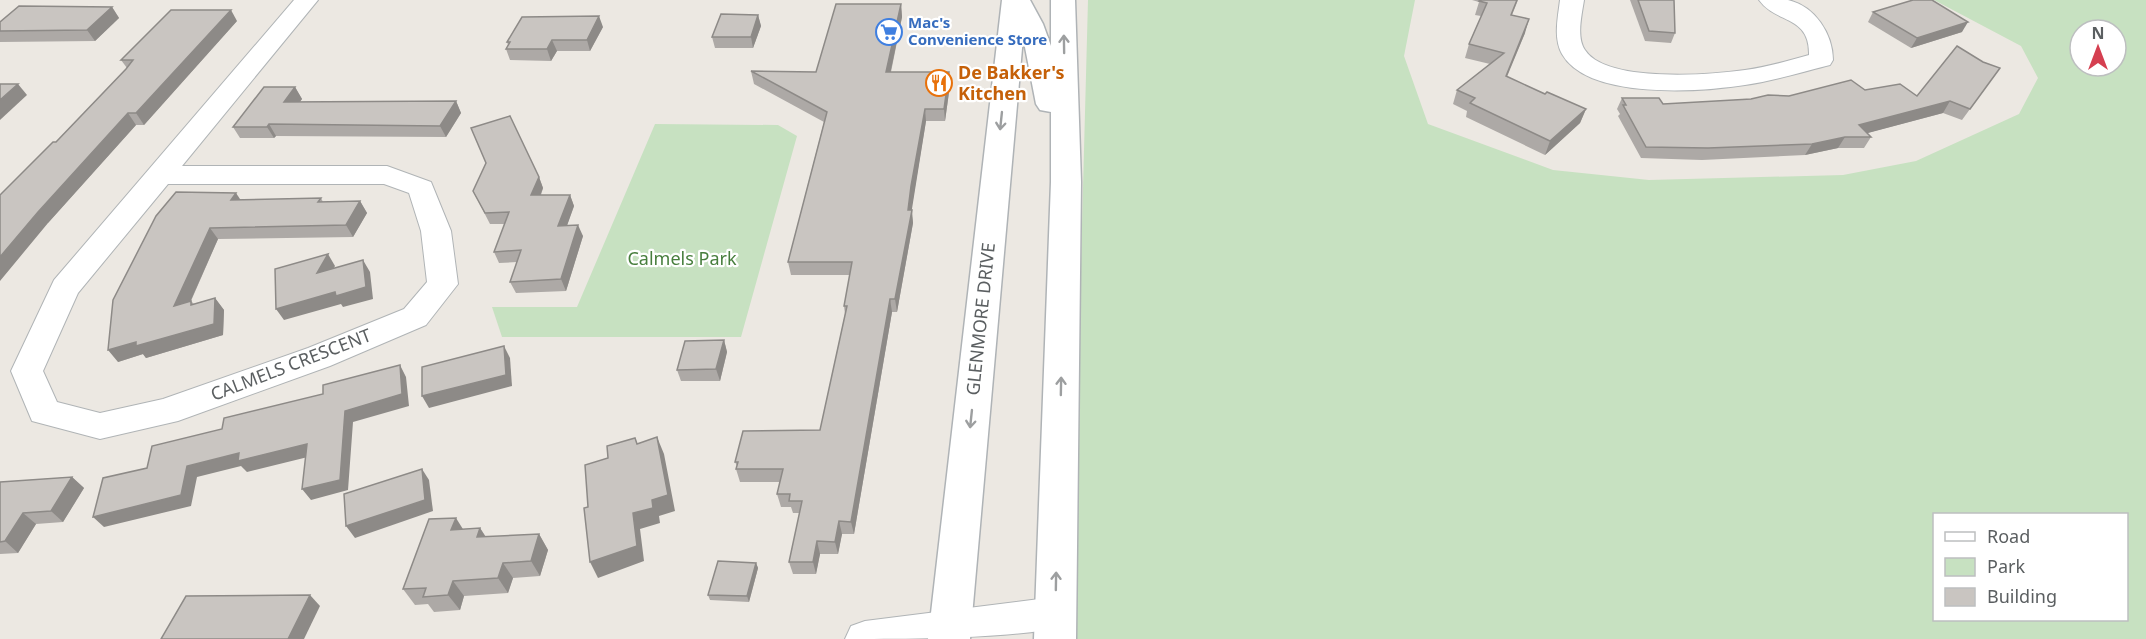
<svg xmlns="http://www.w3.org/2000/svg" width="2146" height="639" viewBox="0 0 2146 639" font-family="'Noto Sans',sans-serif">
	<rect width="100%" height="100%" fill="#ece8e2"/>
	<g fill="#c7e1c1" fill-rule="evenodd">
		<path d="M 1088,0 L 1415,0 L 1404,56 L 1428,124 L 1553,170 L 1649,180 L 1843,175 L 1916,161 L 2019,114 L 2038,78 L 2021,46 L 1934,0 L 2146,0 L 2146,639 L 1071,639 ZM 2080,30 L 2116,30 L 2116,66 L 2080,66 ZM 1934,514 L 2126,514 L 2126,620 L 1934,620 Z"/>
		<path d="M 655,124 L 778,125 L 797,136 L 741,337 L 502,337 L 492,307 L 577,307 Z"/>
	</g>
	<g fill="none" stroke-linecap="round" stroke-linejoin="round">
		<defs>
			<g id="minor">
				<path d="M 294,0 L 318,0 L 182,166 L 387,166 L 431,182 L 451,231 L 458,284 L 426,325 L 330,366 L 178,421 L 100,439 L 32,421 L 11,371 L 54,280 ZM 168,184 L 384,184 L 409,193 L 421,231 L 427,282 L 404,309 L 308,348 L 163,399 L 100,413 L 57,402 L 43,371 L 78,293 Z"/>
				<path d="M 1560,0 L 1584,0 C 1582,14 1576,37 1585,50 C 1606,83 1710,75 1745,70 C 1767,67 1788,61 1809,55 C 1810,15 1776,24 1759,0 C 1768,0 1779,0 1788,0 C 1815,6 1833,34 1833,60 L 1830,65 C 1802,72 1773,81 1745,85 C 1700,92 1588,100 1562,54 C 1553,38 1558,17 1560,0 Z"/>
				<path d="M 1055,597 L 1069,602 L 1075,614 L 1069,626 C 1011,639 908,639 845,639 L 851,626 L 865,621 Z"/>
			</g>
			<path id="secondary" d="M 1002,0 L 1030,0 L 1043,24 L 1051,46 L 1051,0 L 1075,0 L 1081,182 L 1076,639 L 1034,639 L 1051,182 L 1051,112 L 1040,110 L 1036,104 L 1023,37 L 970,639 L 928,639 Z"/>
		</defs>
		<use href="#minor" stroke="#b0b4b6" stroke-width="2"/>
		<use href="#secondary" stroke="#afb3b6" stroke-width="3"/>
		<use href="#minor" fill="#fff" fill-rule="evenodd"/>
		<use href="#secondary" fill="#fff" fill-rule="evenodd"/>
	</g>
	<g fill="#ada9a6">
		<path d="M 1472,0 L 1518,0 L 1512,15 L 1525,33 L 1507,77 L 1545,94 L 1586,109 L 1580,123 L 1545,155 L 1466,117 L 1467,111 L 1453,104 L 1457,90 L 1490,64 L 1465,58 L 1469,44 L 1481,16 L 1475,15 L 1479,2 Z"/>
		<path d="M 1630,0 L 1674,0 L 1675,33 L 1671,43 L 1645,41 Z"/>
		<path d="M 901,4 L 902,17 L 891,72 L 950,85 L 945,121 L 926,121 L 913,199 L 911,210 L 913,223 L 897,312 L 892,312 L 854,534 L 842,534 L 838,554 L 820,554 L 816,574 L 793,574 L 789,562 L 800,513 L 793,513 L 791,507 L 781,507 L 777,494 L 780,482 L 740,482 L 736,469 L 737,466 L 735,462 L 820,430 L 845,314 L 844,306 L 850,275 L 791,275 L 788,262 L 824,122 L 754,84 L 751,71 L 816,72 Z"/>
		<path d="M 112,7 L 119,18 L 95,41 L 0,42 L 0,22 Z"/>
		<path d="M 1873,12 L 1962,32 L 1911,48 L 1868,22 Z"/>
		<path d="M 758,15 L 761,26 L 753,48 L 715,48 L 712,37 Z"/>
		<path d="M 237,21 L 144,125 L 136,125 L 48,223 L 56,142 L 127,68 L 121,60 Z"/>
		<path d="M 603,27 L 590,51 L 557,51 L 551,61 L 510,60 L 506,49 L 508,45 L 507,42 Z"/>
		<path d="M 1983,62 L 2000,68 L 1962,120 L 1943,113 L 1867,133 L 1871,137 L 1864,148 L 1838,148 L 1805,155 L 1702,160 L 1641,158 L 1618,116 L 1620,114 L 1617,109 L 1622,98 L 1663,104 L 1751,99 L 1789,96 L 1917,96 Z"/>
		<path d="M 295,87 L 302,99 L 300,102 L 456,101 L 461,113 L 446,137 L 276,136 L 274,138 L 240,138 L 233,127 Z"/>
		<path d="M 539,177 L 543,188 L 541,195 L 570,195 L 574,206 L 567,225 L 583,236 L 566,291 L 516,293 L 510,282 L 517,262 L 499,263 L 494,252 L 505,224 L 490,224 L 473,191 Z"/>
		<path d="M 321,198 L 323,202 L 360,201 L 367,213 L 353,237 L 218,239 L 191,301 L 194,304 L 215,298 L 224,310 L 223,335 L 146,358 L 143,354 L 118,362 L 113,300 L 241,200 Z"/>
		<path d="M 724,340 L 727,352 L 720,381 L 681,381 L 677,370 Z"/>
		<path d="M 72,477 L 84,488 L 63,522 L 36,524 L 18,553 L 0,554 L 0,482 Z"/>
		<path d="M 480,528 L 486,537 L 539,534 L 548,550 L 540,576 L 513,578 L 508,593 L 464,596 L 460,610 L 434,612 L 428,604 L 415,605 L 403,589 L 463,529 Z"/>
		<path d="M 756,563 L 758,568 L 749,602 L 710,600 L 708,595 Z"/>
	</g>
	<g fill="#8d8a87">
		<path d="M 901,4 L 902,17 L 888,84 L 886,72 Z"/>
		<path d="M 112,7 L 119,18 L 95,41 L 87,30 Z"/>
		<path d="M 231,10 L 237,21 L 144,125 L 136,113 Z"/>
		<path d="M 758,15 L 761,26 L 753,48 L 751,37 Z"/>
		<path d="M 599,16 L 603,27 L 590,51 L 587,40 Z"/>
		<path d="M 1529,19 L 1525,33 L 1501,90 L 1506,76 Z"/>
		<path d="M 1968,22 L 1962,32 L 1911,48 L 1917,38 Z"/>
		<path d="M 552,40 L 557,51 L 551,61 L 547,49 Z"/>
		<path d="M 949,72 L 950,85 L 945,121 L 944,109 Z"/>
		<path d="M 18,84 L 27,95 L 0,120 L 0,100 Z"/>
		<path d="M 295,87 L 302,99 L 291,113 L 284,102 Z"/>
		<path d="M 456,101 L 461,113 L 446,137 L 440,126 Z"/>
		<path d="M 1950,101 L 1943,113 L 1853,137 L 1859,125 Z"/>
		<path d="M 925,109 L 926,121 L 911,215 L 912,210 L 913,223 L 897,312 L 895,299 L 911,186 Z"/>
		<path d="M 1586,109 L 1580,123 L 1545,155 L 1550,141 Z"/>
		<path d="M 128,113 L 136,125 L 48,223 L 0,281 L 0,257 L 38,212 Z"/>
		<path d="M 269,124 L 276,136 L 274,138 L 267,127 Z"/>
		<path d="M 1845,137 L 1838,148 L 1805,155 L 1812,144 Z"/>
		<path d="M 539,177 L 543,188 L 536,206 L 531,195 Z"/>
		<path d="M 236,193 L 244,205 L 231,200 Z"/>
		<path d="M 570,195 L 574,206 L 563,237 L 558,226 Z"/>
		<path d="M 360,201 L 367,213 L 353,237 L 346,225 Z"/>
		<path d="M 578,225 L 583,236 L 566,291 L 561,279 Z"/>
		<path d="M 210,228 L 218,239 L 183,318 L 174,306 Z"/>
		<path d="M 328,254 L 335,266 L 324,285 L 317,273 Z"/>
		<path d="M 363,260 L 370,272 L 373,299 L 343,307 L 341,304 L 284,320 L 276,309 Z"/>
		<path d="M 215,298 L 224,310 L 223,335 L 146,358 L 143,354 L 118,362 L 108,350 Z"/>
		<path d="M 890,299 L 892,312 L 854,534 L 851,522 Z"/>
		<path d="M 724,340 L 727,352 L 720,381 L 716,369 Z"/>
		<path d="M 504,346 L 510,358 L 512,386 L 429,408 L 422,396 Z"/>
		<path d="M 400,365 L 406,377 L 409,406 L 353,422 L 348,490 L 311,500 L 302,489 L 345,411 Z"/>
		<path d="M 657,437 L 664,454 L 675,511 L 659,516 L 660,523 L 640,529 L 644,561 L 598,578 L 590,562 L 633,513 L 652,500 Z"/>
		<path d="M 307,444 L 316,455 L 247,472 L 241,466 L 197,477 L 191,506 L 104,527 L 93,517 L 187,466 L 239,453 Z"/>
		<path d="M 422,469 L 429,480 L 433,511 L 355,538 L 346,526 Z"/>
		<path d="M 72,477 L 84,488 L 63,522 L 51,511 Z"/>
		<path d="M 23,513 L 36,524 L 18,553 L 5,541 Z"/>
		<path d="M 456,518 L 466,534 L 451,530 Z"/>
		<path d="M 839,521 L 842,534 L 838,554 L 835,542 Z"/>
		<path d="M 480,528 L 490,544 L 477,537 Z"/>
		<path d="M 539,534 L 548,550 L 540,576 L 531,561 Z"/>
		<path d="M 817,541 L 820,554 L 816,574 L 813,562 Z"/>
		<path d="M 503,563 L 513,578 L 508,593 L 498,578 Z"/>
		<path d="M 756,563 L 758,568 L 749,602 L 747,596 Z"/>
		<path d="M 453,581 L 464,596 L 460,610 L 448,595 Z"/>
		<path d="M 310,595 L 320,606 L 304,639 L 288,639 Z"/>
	</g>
	<g fill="#c9c5c1" stroke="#8d8a87" stroke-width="1.5">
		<path d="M 1480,0 L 1517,0 L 1511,15 L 1529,19 L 1506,76 L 1545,94 L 1547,92 L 1586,109 L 1550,141 L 1470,103 L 1475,98 L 1457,90 L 1504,53 L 1469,44 L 1487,3 L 1479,1 Z"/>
		<path d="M 1638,0 L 1674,0 L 1675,33 L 1649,31 Z"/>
		<path d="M 1913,0 L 1932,0 L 1968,22 L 1917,38 L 1873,12 Z"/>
		<path d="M 836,4 L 901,4 L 886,72 L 949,72 L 944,109 L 925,109 L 911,186 L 908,210 L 912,210 L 895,299 L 890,299 L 851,522 L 839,521 L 835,542 L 817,541 L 813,562 L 789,562 L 802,501 L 789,501 L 790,494 L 777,494 L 783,469 L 736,469 L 738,462 L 735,462 L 743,431 L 820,430 L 847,306 L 844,306 L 852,262 L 788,262 L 827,112 L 751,71 L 816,72 Z"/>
		<path d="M 19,6 L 112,7 L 87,30 L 0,31 L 0,22 Z"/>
		<path d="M 171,10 L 231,10 L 136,113 L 128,113 L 38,212 L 0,257 L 0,195 L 53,142 L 56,142 L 126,69 L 133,60 L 121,60 Z"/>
		<path d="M 721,14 L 758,15 L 751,37 L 712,37 Z"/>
		<path d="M 599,16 L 587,40 L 552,40 L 547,49 L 506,49 L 510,42 L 507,42 L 522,17 Z"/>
		<path d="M 1957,46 L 1983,62 L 2000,68 L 1970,109 L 1950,101 L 1859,125 L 1871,137 L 1845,137 L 1812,144 L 1708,148 L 1646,147 L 1623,105 L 1626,105 L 1622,98 L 1659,98 L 1663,104 L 1751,99 L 1768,95 L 1789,96 L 1851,80 L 1865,90 L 1900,84 L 1917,96 Z"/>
		<path d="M 0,84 L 18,84 L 0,100 Z"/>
		<path d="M 264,87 L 295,87 L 284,102 L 456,101 L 440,126 L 269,124 L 267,127 L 233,127 Z"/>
		<path d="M 510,116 L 539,177 L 531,195 L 570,195 L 558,226 L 578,225 L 561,279 L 510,282 L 521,250 L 494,252 L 509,212 L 485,213 L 473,191 L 486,163 L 471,128 Z"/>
		<path d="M 176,192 L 236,193 L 231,200 L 321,198 L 318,202 L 360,201 L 346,225 L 210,228 L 174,306 L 191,301 L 191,305 L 215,298 L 214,324 L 136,346 L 136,342 L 108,350 L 113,300 L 156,216 Z"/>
		<path d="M 328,254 L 317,273 L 363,260 L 366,287 L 336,296 L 335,292 L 276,309 L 275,269 Z"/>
		<path d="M 724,340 L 716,369 L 677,370 L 685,341 Z"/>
		<path d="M 504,346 L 506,375 L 422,396 L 422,367 Z"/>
		<path d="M 400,365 L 402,394 L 345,411 L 340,480 L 302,489 L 307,444 L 238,461 L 239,453 L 187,466 L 181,495 L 93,517 L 103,478 L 147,468 L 152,446 L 222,429 L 224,418 L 323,394 L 323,385 Z"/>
		<path d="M 657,437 L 668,495 L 652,500 L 653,508 L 633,513 L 637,546 L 590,562 L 584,508 L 588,507 L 585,465 L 608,458 L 607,446 L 635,438 L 637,444 Z"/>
		<path d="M 422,469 L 425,500 L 346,526 L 344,494 Z"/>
		<path d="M 72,477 L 51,511 L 23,513 L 5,541 L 0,542 L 0,482 Z"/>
		<path d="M 456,518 L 451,530 L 480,528 L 477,537 L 539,534 L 531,561 L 503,563 L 498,578 L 453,581 L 448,595 L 423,597 L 426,588 L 403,589 L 429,519 Z"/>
		<path d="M 718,561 L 756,563 L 747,596 L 708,595 Z"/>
		<path d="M 310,595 L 288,639 L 161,639 L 186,596 Z"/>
	</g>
	<defs><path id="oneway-shaft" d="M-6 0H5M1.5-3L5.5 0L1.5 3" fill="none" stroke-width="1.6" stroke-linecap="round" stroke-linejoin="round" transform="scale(1.5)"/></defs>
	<g stroke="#9d9fa0">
		<use href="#oneway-shaft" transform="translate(1064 44) rotate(-91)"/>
		<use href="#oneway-shaft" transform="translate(1001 121) rotate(96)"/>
		<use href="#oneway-shaft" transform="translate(1061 386) rotate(-89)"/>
		<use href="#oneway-shaft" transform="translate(971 419) rotate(96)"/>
		<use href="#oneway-shaft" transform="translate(1056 581) rotate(-89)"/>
	</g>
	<defs>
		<symbol id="supermarket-ring" viewBox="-11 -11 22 22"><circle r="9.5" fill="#fff" stroke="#3f7fe0" stroke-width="1.5"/><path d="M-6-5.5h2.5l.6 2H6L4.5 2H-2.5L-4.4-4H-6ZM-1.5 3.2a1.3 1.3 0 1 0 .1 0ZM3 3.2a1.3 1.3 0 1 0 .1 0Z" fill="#3f7fe0"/></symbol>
		<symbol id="restaurant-ring" viewBox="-11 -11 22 22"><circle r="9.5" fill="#fff" stroke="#e8710a" stroke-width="1.5"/><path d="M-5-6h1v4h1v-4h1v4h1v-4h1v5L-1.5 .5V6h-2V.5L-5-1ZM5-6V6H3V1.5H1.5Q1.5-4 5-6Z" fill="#e8710a"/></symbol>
	</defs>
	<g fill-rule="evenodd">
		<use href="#supermarket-ring" x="874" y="17" width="30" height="30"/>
		<use href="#restaurant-ring" x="924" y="68" width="30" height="30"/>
	</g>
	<g text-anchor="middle" stroke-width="4.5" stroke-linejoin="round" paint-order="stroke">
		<g font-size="15" font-weight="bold" fill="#366cbe" stroke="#fff" text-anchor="start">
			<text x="908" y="28">Mac's<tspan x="908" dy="17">Convenience Store</tspan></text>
		</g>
		<g font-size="18" font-weight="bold" fill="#c56008" stroke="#fff" text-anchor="start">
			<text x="958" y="79">De Bakker's<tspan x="958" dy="21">Kitchen</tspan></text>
		</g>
		<g font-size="18" fill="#477e3d" stroke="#fff">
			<text x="682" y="265">Calmels Park</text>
		</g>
		<g font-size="18" fill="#5b5f61" stroke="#fff">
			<text transform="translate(981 319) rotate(-84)" y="6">GLENMORE DRIVE</text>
			<text transform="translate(291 365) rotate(-21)" y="6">CALMELS CRESCENT</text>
		</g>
	</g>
	<rect x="1933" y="513" width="195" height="108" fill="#ffffff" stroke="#bdbfc0" stroke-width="1.5"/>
	<rect x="1945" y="532" width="30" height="9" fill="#ffffff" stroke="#bdbfc0" stroke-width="1.5"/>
	<text x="1987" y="543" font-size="18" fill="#5b5f61">Road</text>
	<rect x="1945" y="558" width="30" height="18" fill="#c7e1c1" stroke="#bdbfc0" stroke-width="1.5"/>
	<text x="1987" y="573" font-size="18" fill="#5b5f61">Park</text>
	<rect x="1945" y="588" width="30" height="18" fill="#c9c5c1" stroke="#bdbfc0" stroke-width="1.5"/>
	<text x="1987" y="603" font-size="18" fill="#5b5f61">Building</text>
	<g transform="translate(2098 48)"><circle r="28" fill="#ffffff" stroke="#bdbfc0" stroke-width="1.5"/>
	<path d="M0-4.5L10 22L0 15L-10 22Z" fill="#d53f50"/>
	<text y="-9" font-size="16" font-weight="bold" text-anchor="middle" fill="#5b5f61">N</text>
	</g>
</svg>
